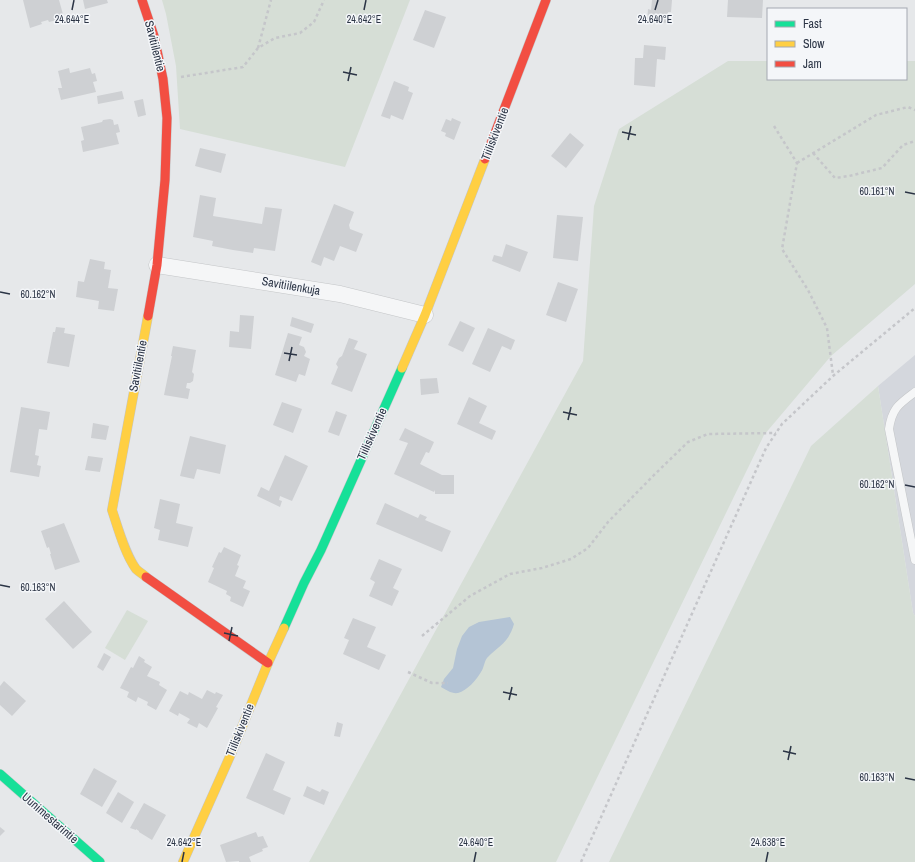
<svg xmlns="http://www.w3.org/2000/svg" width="915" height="862" viewBox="0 0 915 862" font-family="'Archivo Narrow',sans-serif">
	<rect width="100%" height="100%" fill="#e6e8ea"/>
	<path fill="#d4d7dd" d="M 915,355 L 915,616 L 913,613 L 878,386 Z"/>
	<g fill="#d6ded6">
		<path d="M 162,0 L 410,0 L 345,167 L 180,129 L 176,66 L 166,14 Z"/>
		<path d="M 728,61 L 768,61 L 768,79 L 906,79 L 906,61 L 915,61 L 915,284 L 831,356 L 764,435 L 556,862 L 309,862 L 583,361 L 594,206 L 619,129 Z"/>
		<path d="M 878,386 L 913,613 L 915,616 L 915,862 L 609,862 L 811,446 Z"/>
		<path d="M 127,610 L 148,621 L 125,660 L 105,648 Z"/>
	</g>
	<path fill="#b4c4d5" d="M 510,617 L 514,624 C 508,644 500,644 487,658 C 484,662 484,668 481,672 C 477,679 467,691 458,693 C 452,694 446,690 441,687 L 444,679 L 453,668 L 457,649 L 462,636 L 469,627 L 479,622 Z"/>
	<g fill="#ced0d3">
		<path d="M 23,0 L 59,0 L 64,18 L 49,22 L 48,20 L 41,22 L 42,24 L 30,28 Z"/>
		<path d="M 83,0 L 107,0 L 108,3 L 85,9 Z"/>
		<path d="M 652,0 L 672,0 L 671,12 L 668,12 L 667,23 L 647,22 L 648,9 L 651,10 Z"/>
		<path d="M 728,0 L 763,0 L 762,18 L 727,17 Z"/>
		<path d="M 425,10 L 446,17 L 434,48 L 413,40 Z"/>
		<path d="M 644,45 L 666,47 L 665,60 L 657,59 L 655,87 L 634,85 L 635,58 L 643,58 Z"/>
		<path d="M 69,68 L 70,73 L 90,68 L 92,74 L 95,73 L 97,81 L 93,82 L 96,92 L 61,100 L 58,88 L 62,88 L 58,71 Z"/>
		<path d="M 394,81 L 409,87 L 408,91 L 413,93 L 403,120 L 391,115 L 390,119 L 381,116 Z"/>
		<path d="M 122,91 L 124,99 L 98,104 L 97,96 Z"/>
		<path d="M 143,99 L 146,115 L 138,117 L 134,101 Z"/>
		<path d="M 452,118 L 461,122 L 454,140 L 445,136 L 446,133 L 441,131 L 446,119 L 451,121 Z"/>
		<path d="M 110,119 L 113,120 L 114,125 L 118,124 L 120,132 L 116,133 L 119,144 L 83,152 L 81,141 L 84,140 L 81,127 L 102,122 L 103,120 Z"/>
		<path d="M 570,133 L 584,145 L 566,168 L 551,156 Z"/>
		<path d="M 200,148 L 226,154 L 221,173 L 195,166 Z"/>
		<path d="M 200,195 L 216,198 L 213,216 L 262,224 L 265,207 L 282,209 L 275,251 L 254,248 L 253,253 L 233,250 L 212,246 L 213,241 L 193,237 Z"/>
		<path d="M 334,204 L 354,212 L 349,225 L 350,229 L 363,234 L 356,252 L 340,246 L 334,261 L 324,257 L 321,266 L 311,262 Z"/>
		<path d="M 557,215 L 583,217 L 578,261 L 553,258 Z"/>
		<path d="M 506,244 L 528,252 L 520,272 L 492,261 L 494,255 L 502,257 Z"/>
		<path d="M 90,259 L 105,262 L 104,269 L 111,270 L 108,288 L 118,289 L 114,311 L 98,309 L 99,301 L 76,297 L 78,281 L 84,282 Z"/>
		<path d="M 558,282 L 578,289 L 566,322 L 546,315 Z"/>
		<path d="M 240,315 L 254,316 L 251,349 L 229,347 L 230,331 L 239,332 Z"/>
		<path d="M 292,317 L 314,324 L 311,333 L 290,326 Z"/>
		<path d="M 460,321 L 475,328 L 463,352 L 448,345 Z"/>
		<path d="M 56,327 L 65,328 L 64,333 L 75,335 L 69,367 L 47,363 L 53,332 L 55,332 Z"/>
		<path d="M 488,328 L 515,340 L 511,350 L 502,346 L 490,372 L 472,364 Z"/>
		<path d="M 288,333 L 302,337 L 299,345 L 304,347 L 306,352 L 304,356 L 310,359 L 305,376 L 299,374 L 296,382 L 275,375 Z"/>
		<path d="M 349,338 L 358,341 L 354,349 L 367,354 L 352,392 L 331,384 L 338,367 L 336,364 L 339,358 L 342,356 Z"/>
		<path d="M 173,346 L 196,350 L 192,372 L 194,374 L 193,381 L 190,383 L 187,383 L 186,388 L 190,389 L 188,399 L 164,395 L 172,356 L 171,356 Z"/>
		<path d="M 437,378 L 439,393 L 421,395 L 420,379 Z"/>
		<path d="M 469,397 L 487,406 L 479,423 L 496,431 L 492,440 L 457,424 Z"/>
		<path d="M 282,402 L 302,409 L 293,433 L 273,425 Z"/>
		<path d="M 21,407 L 50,412 L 47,430 L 39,429 L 35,455 L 39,456 L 37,465 L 41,466 L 39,477 L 10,472 Z"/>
		<path d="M 336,411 L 347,415 L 339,436 L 328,432 Z"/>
		<path d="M 93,423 L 109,426 L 106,440 L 91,438 Z"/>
		<path d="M 405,428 L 434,442 L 429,453 L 426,452 L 420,464 L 442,475 L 454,475 L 454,494 L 435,494 L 435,490 L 434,492 L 394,474 L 408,443 L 399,440 Z"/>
		<path d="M 190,436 L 226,445 L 220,474 L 197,469 L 194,479 L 180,476 Z"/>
		<path d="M 285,455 L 308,466 L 292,501 L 280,496 L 279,500 L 282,501 L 280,507 L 257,496 L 261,487 L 269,491 Z"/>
		<path d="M 88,456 L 103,458 L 100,472 L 85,470 Z"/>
		<path d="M 160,499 L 180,504 L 176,523 L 193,527 L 188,547 L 158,540 L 160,530 L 154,528 Z"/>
		<path d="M 385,503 L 418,518 L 420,514 L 427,517 L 425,520 L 451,531 L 442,552 L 376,524 Z"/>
		<path d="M 64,523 L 80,562 L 55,570 L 50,554 L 51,554 L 49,547 L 47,548 L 41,531 Z"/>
		<path d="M 224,547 L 241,555 L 237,565 L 239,566 L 235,576 L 246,581 L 243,588 L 250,591 L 243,607 L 230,601 L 231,597 L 226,594 L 227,591 L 208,582 L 214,568 L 212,567 L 219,552 L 221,553 Z"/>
		<path d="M 379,559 L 402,569 L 393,588 L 399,591 L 392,606 L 369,596 L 375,582 L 370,579 Z"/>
		<path d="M 64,601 L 92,632 L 73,649 L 45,619 Z"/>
		<path d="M 353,618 L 376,627 L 367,647 L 386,655 L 379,670 L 343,654 L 349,640 L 344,638 Z"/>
		<path d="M 104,653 L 111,657 L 103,671 L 97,667 Z"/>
		<path d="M 139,656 L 145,660 L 144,662 L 152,667 L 147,676 L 160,682 L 159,685 L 167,690 L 156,710 L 147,705 L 148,702 L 138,697 L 136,702 L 127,697 L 129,692 L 120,688 L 131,667 L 133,668 Z"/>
		<path d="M 4,681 L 26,701 L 12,716 L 0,705 L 0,686 Z"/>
		<path d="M 207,690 L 215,694 L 216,692 L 223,695 L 216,707 L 218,708 L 207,728 L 199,723 L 197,728 L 187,723 L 190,719 L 179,713 L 178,716 L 169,711 L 180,691 L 188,695 L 189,692 L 202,699 Z"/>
		<path d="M 337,722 L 343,724 L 340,737 L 334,736 Z"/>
		<path d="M 266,753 L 285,762 L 273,790 L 291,798 L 284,815 L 246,798 Z"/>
		<path d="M 94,768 L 117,781 L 102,807 L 80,794 Z"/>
		<path d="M 307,786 L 320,792 L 322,789 L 329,792 L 324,805 L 303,796 Z"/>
		<path d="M 118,792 L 134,802 L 122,823 L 106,813 Z"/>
		<path d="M 144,803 L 166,815 L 152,840 L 139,832 L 139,831 L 136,829 L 136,830 L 130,828 Z"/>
		<path d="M 0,827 L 5,831 L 0,836 Z"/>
		<path d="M 256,832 L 258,837 L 263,836 L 268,847 L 262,849 L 263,851 L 249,857 L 251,862 L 239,862 L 239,861 L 226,862 L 220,845 Z"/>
	</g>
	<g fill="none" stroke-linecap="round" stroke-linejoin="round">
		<defs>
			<path id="lane" d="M 915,392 C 899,404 892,408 889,429 L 915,560"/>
			<path id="street" d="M 157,265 L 340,294 L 425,315"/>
			<g id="fast">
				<path d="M 284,628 L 304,583 L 321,550 L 402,368"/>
				<path d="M 0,774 L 100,862"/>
			</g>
			<g id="slow">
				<path d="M 402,368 L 425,315 L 485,159"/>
				<path d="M 146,577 C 143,574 139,572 136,569 C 125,554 118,528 112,510 L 148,316"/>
				<path d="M 183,862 L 231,754 L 268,663 L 284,628"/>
			</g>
			<g id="jam">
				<path d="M 142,0 L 154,36 L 163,79 L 167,118 L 165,180 L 157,265 L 148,316"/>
				<path d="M 485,159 L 546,0"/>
				<path d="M 146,577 L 268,663"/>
			</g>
		</defs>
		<use href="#lane" stroke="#c4c6c8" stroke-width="9"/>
		<use href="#street" stroke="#c4c6c8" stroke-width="17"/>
		<use href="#fast" stroke="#c4c6c8" stroke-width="10"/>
		<use href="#slow" stroke="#c4c6c8" stroke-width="10"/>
		<use href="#jam" stroke="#c4c6c8" stroke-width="10"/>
		<g stroke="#c5c6ca" stroke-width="2.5" stroke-dasharray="3 3" stroke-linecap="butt">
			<path d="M 258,48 L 271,0"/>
			<path d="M 181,77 L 243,67 L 258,48 L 275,38 L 300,33 L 314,22 L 324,0"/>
			<path d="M 774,126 L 797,163 L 782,249 L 808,290 L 827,328 L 833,375"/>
			<path d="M 813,153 L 835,178 L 849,176 L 882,168 L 903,145 L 915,141"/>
			<path d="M 797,163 L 876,115 L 908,107 L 915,110"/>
			<path d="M 422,636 L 470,596 L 510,574 L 542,568 L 571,559 L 588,548 L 608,522 L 654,475 L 688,442 L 708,434 L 776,433"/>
			<path d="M 408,672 L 432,683 L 448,683"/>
			<path d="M 581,862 L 766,448 L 782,424 L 833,376 L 915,308"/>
		</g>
		<use href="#lane" stroke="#f5f6f7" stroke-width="8"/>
		<use href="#street" stroke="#f5f6f7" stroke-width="16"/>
		<use href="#fast" stroke="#16e098" stroke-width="9"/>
		<use href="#slow" stroke="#ffcf43" stroke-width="9"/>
		<use href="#jam" stroke="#f24e42" stroke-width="9"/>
	</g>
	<path fill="none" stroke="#2b3445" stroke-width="1.5" d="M 72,10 L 74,0M 364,10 L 366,0M 655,10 L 658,0M 343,72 L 357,75M 348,81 L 351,67M 622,132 L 636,135M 628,140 L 631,126M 905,192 L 915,194M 0,292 L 10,294M 284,353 L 297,355M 289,361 L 292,347M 563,412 L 577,415M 568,420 L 571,407M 905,485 L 915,487M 0,585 L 10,587M 224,633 L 238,636M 229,641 L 232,627M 503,692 L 517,695M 509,700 L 512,687M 783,751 L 796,754M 788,760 L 791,746M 905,778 L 915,780M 182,862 L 184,852M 474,862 L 476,852M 766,862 L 768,852"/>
	<g text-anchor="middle" stroke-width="3" stroke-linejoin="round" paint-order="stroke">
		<g font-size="12" fill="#2b3445" stroke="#f4f6f9">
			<text transform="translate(155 46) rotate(76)" y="4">Savitiilentie</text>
			<text transform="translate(495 134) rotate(-69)" y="4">Tiiliskiventie</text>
			<text transform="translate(291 286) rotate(10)" y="4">Savitiilenkuja</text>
			<text transform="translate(138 366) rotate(-79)" y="4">Savitiilentie</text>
			<text transform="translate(372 434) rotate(-66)" y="4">Tiiliskiventie</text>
			<text transform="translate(240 730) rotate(-68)" y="4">Tiiliskiventie</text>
			<text transform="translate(50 818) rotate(41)" y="4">Uunimestarintie</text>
		</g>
	</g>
	<g font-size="10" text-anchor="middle" fill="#2b3445" stroke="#f4f6f9" stroke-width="3" stroke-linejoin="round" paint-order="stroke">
		<text x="72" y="23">24.644°E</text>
		<text x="364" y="23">24.642°E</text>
		<text x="655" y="23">24.640°E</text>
		<text x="877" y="195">60.161°N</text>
		<text x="38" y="298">60.162°N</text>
		<text x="877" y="488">60.162°N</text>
		<text x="38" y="591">60.163°N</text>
		<text x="877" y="781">60.163°N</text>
		<text x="184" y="846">24.642°E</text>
		<text x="476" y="846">24.640°E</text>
		<text x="768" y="846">24.638°E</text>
	</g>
	<rect x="767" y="8" width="140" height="72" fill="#f4f6f9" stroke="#a4a8b1"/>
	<rect x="775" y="21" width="20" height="6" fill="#16e098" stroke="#a4a8b1"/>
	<text x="803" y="28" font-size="12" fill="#2b3445">Fast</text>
	<rect x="775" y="41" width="20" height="6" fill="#ffcf43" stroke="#a4a8b1"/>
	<text x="803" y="48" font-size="12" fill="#2b3445">Slow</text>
	<rect x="775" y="61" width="20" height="6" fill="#f24e42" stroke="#a4a8b1"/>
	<text x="803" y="68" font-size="12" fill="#2b3445">Jam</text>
</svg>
